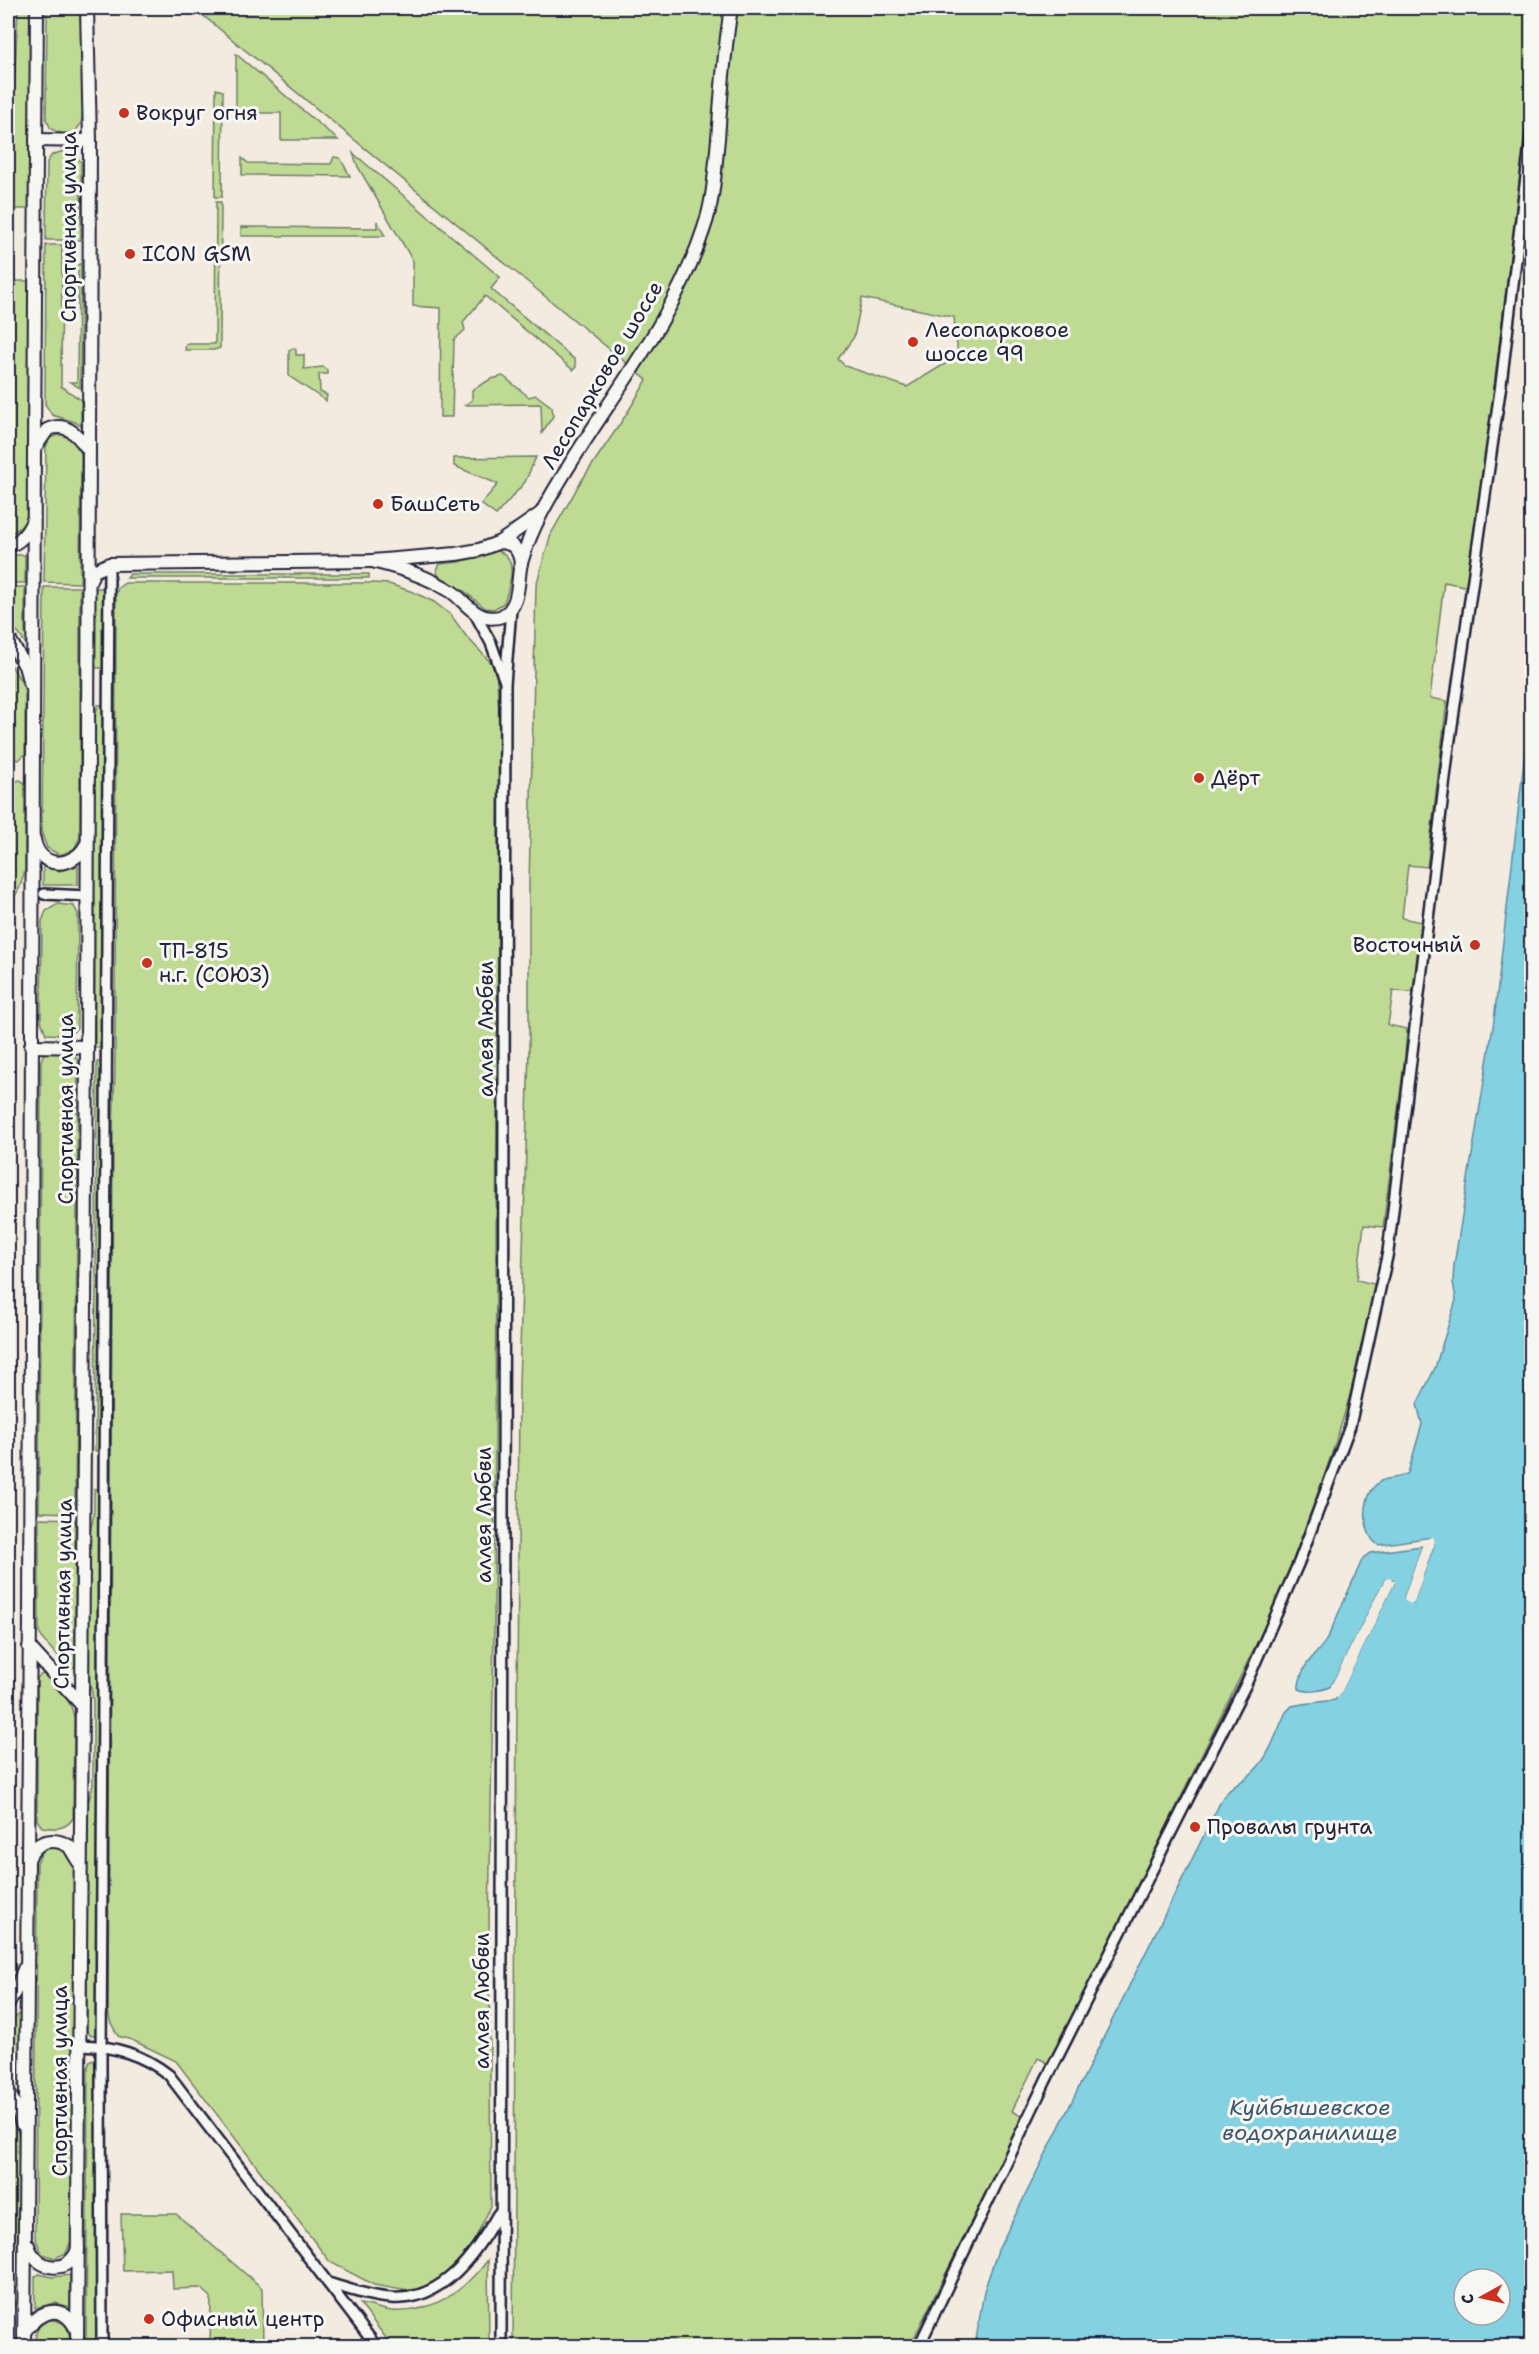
<svg xmlns="http://www.w3.org/2000/svg" width="1539" height="2354" viewBox="0 0 1539 2354" font-family="'Shantell Sans',sans-serif">
	<rect width="100%" height="100%" fill="#f3ebe0"/>
	<filter id="ink" filterUnits="userSpaceOnUse"><feTurbulence type="fractalNoise" baseFrequency=".0167" numOctaves="2"/><feDisplacementMap in="SourceGraphic" scale="12" xChannelSelector="R" yChannelSelector="G"/><feConvolveMatrix kernelMatrix="1 2 1 2 8 2 1 2 1" color-interpolation-filters="sRGB"/></filter>
	<g filter="url(#ink)">
		<g fill="#bfdb93" stroke="#707e67" stroke-width="1.5" fill-rule="evenodd">
			<path d="M 18,8 L 31,8 L 30,206 L 26,209 L 8,209 Z"/>
			<path d="M 47,8 L 81,8 C 82,27 87,112 80,125 C 77,131 71,134 65,135 L 51,129 L 46,119 Z"/>
			<path d="M 194,8 L 1531,8 L 1531,91 L 1469,587 L 1444,582 L 1430,698 L 1447,701 L 1427,867 L 1408,865 L 1402,918 L 1421,922 L 1413,992 L 1393,991 L 1388,1025 L 1407,1029 L 1405,1056 L 1383,1227 L 1364,1225 L 1357,1280 L 1374,1284 C 1358,1394 1317,1498 1277,1602 L 1050,2064 L 1038,2058 L 1012,2111 L 1023,2117 L 910,2346 L 513,2346 L 519,1384 L 529,1049 L 529,885 L 536,586 L 551,534 L 580,483 L 626,415 L 647,380 ZM 862,298 L 954,317 L 958,356 L 907,387 L 845,366 L 838,359 L 854,337 Z"/>
			<path d="M 236,54 L 338,140 L 281,140 L 281,113 L 236,113 Z"/>
			<path d="M 216,89 L 223,91 L 222,197 L 215,197 Z"/>
			<path d="M 66,150 L 75,154 L 81,162 L 81,240 L 46,240 L 47,162 L 52,155 Z"/>
			<path d="M 353,153 L 500,277 L 491,289 L 575,360 L 576,367 L 573,370 L 485,296 L 463,322 L 465,330 L 454,340 L 452,417 L 440,417 L 441,308 L 413,306 L 413,261 L 358,167 Z"/>
			<path d="M 334,157 L 340,158 L 350,176 L 242,175 L 242,158 L 248,163 L 331,164 Z"/>
			<path d="M 216,202 L 221,202 L 220,348 L 214,350 L 185,350 L 186,344 L 215,344 Z"/>
			<path d="M 377,221 L 385,236 L 241,236 L 241,227 L 377,228 Z"/>
			<path d="M 46,245 L 62,245 L 61,386 L 81,400 L 81,426 L 75,422 L 52,415 L 45,404 Z"/>
			<path d="M 81,263 L 80,388 L 70,382 L 77,382 L 78,271 L 71,270 Z"/>
			<path d="M 8,281 L 28,281 L 27,515 C 25,525 17,531 8,535 Z"/>
			<path d="M 294,348 L 296,350 L 296,355 L 304,355 L 304,369 L 323,367 L 327,370 L 327,374 L 319,374 L 320,392 L 327,395 L 326,401 L 289,376 L 289,350 Z"/>
			<path d="M 503,376 L 529,397 L 536,395 L 552,407 L 553,416 L 542,433 L 541,404 L 465,405 L 472,400 L 472,390 L 491,379 Z"/>
			<path d="M 65,433 C 72,435 80,446 81,454 L 80,583 L 44,582 L 46,447 L 50,438 Z"/>
			<path d="M 536,457 L 525,482 L 496,515 L 481,504 L 498,484 L 454,466 L 454,458 Z"/>
			<path d="M 498,551 C 520,557 509,588 504,603 L 494,609 L 485,608 L 464,591 L 438,577 L 437,570 L 440,564 L 459,562 Z"/>
			<rect x="8" y="555" width="17" height="28"/>
			<path d="M 130,574 L 369,574 L 369,578 L 127,578 Z"/>
			<path d="M 125,583 L 372,583 L 389,584 L 413,592 L 434,602 L 451,615 L 466,636 L 496,668 L 499,710 L 494,1626 L 489,1926 L 491,2206 L 469,2251 L 454,2268 L 428,2286 L 408,2291 L 374,2285 L 330,2262 L 176,2061 L 132,2040 L 118,2036 L 110,2021 L 108,2010 L 113,1132 L 115,1067 L 116,594 L 118,588 Z"/>
			<path d="M 8,587 L 25,587 L 25,633 L 28,634 L 28,647 L 8,619 Z"/>
			<path d="M 44,587 L 80,587 L 80,837 L 74,849 L 60,855 L 47,848 L 42,834 Z"/>
			<path d="M 95,588 L 107,588 L 106,668 L 96,668 L 94,655 Z"/>
			<path d="M 8,660 L 25,688 L 25,754 L 19,760 L 13,759 L 10,755 L 11,679 L 8,676 Z"/>
			<path d="M 98,705 L 106,705 L 105,1048 L 95,1048 L 94,720 Z"/>
			<path d="M 20,780 L 25,783 L 25,870 L 20,887 L 8,909 L 10,783 Z"/>
			<path d="M 43,864 L 59,871 L 78,866 L 78,885 L 43,885 Z"/>
			<path d="M 58,904 L 74,906 L 78,914 L 77,1028 L 70,1035 L 46,1034 L 41,1021 L 42,921 L 46,911 Z"/>
			<path d="M 49,1051 L 72,1052 L 78,1060 L 75,1513 L 39,1512 L 41,1061 L 43,1055 Z"/>
			<path d="M 97,1062 L 104,1062 L 102,1451 L 95,1451 Z"/>
			<path d="M 94,1489 L 103,1489 L 98,2034 L 91,2036 L 87,2031 L 87,1807 L 93,1785 L 93,1701 L 88,1668 L 89,1536 L 94,1515 Z"/>
			<path d="M 39,1518 L 75,1519 L 75,1666 L 72,1668 L 67,1666 L 43,1640 L 39,1632 Z"/>
			<path d="M 42,1674 C 57,1682 72,1701 74,1718 L 73,1818 C 66,1830 55,1829 42,1827 L 37,1820 L 37,1678 Z"/>
			<path d="M 50,1846 L 63,1848 L 74,1865 L 71,2241 L 66,2253 L 55,2258 L 42,2254 L 35,2237 L 37,1863 L 42,1852 Z"/>
			<path d="M 20,2013 L 20,2088 L 8,2075 L 8,2025 Z"/>
			<path d="M 95,2060 L 97,2061 L 98,2346 L 86,2346 L 88,2067 L 90,2061 Z"/>
			<path d="M 8,2106 L 18,2133 L 19,2155 L 19,2293 L 17,2303 L 9,2309 Z"/>
			<path d="M 121,2214 L 176,2214 L 262,2288 L 263,2346 L 210,2346 L 211,2297 L 201,2288 L 173,2289 L 172,2270 L 123,2271 Z"/>
			<path d="M 488,2260 L 489,2346 L 392,2346 L 360,2304 C 370,2305 381,2310 392,2311 C 431,2314 466,2290 488,2260 Z"/>
			<path d="M 39,2274 L 52,2277 L 70,2275 L 70,2307 L 55,2303 L 35,2308 L 35,2277 Z"/>
			<path d="M 51,2320 C 68,2321 70,2331 70,2346 L 35,2346 C 35,2333 36,2324 51,2320 Z"/>
		</g>
		<path fill="#84d1e2" stroke="#5d8b9f" stroke-width="1.5" fill-rule="evenodd" d="M 1531,700 L 1531,2346 L 975,2346 L 984,2291 L 998,2250 L 1223,1797 C 1235,1783 1245,1781 1255,1770 C 1270,1756 1277,1730 1286,1712 L 1292,1706 L 1302,1704 L 1335,1700 L 1339,1696 L 1394,1584 L 1393,1580 L 1385,1579 L 1331,1686 C 1323,1691 1308,1693 1299,1689 L 1299,1685 C 1304,1658 1317,1657 1328,1637 L 1363,1558 L 1370,1553 L 1422,1546 L 1404,1597 L 1413,1604 L 1434,1545 L 1432,1537 L 1378,1545 C 1360,1533 1362,1491 1381,1481 C 1390,1477 1400,1479 1408,1473 L 1422,1424 L 1417,1404 L 1435,1368 L 1456,1300 L 1453,1282 L 1454,1265 L 1494,1020 ZM 1464,2279 L 1500,2279 L 1500,2315 L 1464,2315 Z"/>
		<g fill="#f3ebe0">
			<path d="M 1432,1536 L 1434,1538 L 1434,1544 L 1414,1602 L 1411,1604 L 1405,1601 L 1404,1597 L 1423,1543 L 1425,1549 L 1407,1598 L 1411,1601 L 1431,1544 L 1431,1540 L 1426,1540 Z"/>
			<path d="M 1389,1578 L 1395,1581 L 1394,1584 L 1338,1699 L 1336,1696 L 1392,1582 L 1387,1581 L 1337,1683 L 1333,1689 L 1331,1686 L 1385,1579 Z"/>
		</g>
		<g fill="none" stroke-linecap="round" stroke-linejoin="round">
			<defs>
				<g id="minor">
					<path d="M 474,612 L 491,643 L 504,679"/>
					<path d="M 44,894 L 87,896"/>
					<path d="M 80,2045 C 114,2046 142,2054 169,2075 L 376,2346"/>
					<path d="M 328,2283 C 349,2289 370,2297 391,2298 C 443,2302 476,2253 498,2214"/>
					<path d="M 102,2346 L 101,2065 L 109,564"/>
					<path d="M 501,2346 L 505,684 L 511,609"/>
					<path d="M 919,2346 L 1046,2080 L 1246,1684 L 1299,1562 L 1350,1426 L 1388,1252 L 1448,753 L 1501,384 L 1532,127"/>
				</g>
				<g id="major">
					<path d="M 36,140 L 90,141"/>
					<path d="M 34,447 L 37,8"/>
					<path d="M 500,542 C 514,543 519,550 521,563"/>
					<path d="M 8,546 C 21,542 28,533 33,520"/>
					<path d="M 372,561 C 400,568 427,576 452,592 C 462,599 469,610 480,615 C 486,618 495,619 502,616 C 521,607 517,579 521,563 C 526,546 534,527 542,512 C 593,416 670,333 704,228 C 714,200 715,168 718,139 C 721,95 724,51 731,8"/>
					<path d="M 89,582 L 94,571 L 109,564 L 372,561 L 456,554 L 479,550 L 500,542 L 540,514"/>
					<path d="M 8,637 L 25,666 L 30,684"/>
					<path d="M 34,839 C 39,870 73,869 86,845"/>
					<path d="M 31,1046 L 87,1047"/>
					<path d="M 29,1647 L 81,1704"/>
					<path d="M 28,1860 C 35,1841 52,1836 69,1846 L 78,1861"/>
					<path d="M 8,2004 L 18,1985 L 24,1969"/>
					<path d="M 8,2092 L 18,2110 L 22,2124"/>
					<path d="M 28,2245 C 35,2270 68,2276 78,2249"/>
					<path d="M 24,2332 C 39,2310 64,2301 77,2331"/>
					<path d="M 24,2346 L 30,1616 L 34,449 L 47,430 C 65,421 77,434 87,448"/>
					<path d="M 77,2346 L 87,1047 L 90,141 L 87,8"/>
				</g>
			</defs>
			<use href="#minor" stroke="#22223b" stroke-width="14"/>
			<use href="#major" stroke="#22223b" stroke-width="16"/>
			<use href="#minor" stroke="#f6f6f2" stroke-width="9"/>
			<use href="#major" stroke="#f6f6f2" stroke-width="12"/>
		</g>
	</g>
	<g fill="#c8321e" stroke="#f6f6f2" stroke-width="2">
		<circle cx="124" cy="113" r="6"/>
		<circle cx="130" cy="254" r="6"/>
		<circle cx="913" cy="342" r="6"/>
		<circle cx="378" cy="504" r="6"/>
		<circle cx="1199" cy="778" r="6"/>
		<circle cx="1475" cy="945" r="6"/>
		<circle cx="147" cy="963" r="6"/>
		<circle cx="1195" cy="1827" r="6"/>
		<circle cx="149" cy="2319" r="6"/>
	</g>
	<g text-anchor="middle" stroke-width="6" stroke-linejoin="round" paint-order="stroke">
		<g font-size="21" fill="#22223b" stroke="#f6f6f2" text-anchor="start">
			<text x="136" y="120">Вокруг огня</text>
			<text x="142" y="261">ICON GSM</text>
			<text x="925" y="337">Лесопарковое<tspan x="925" dy="24">шоссе 99</tspan></text>
			<text x="390" y="511">БашСеть</text>
			<text x="1211" y="785">Дёрт</text>
			<text x="1463" y="952" text-anchor="end">Восточный</text>
			<text x="159" y="958">ТП-815<tspan x="159" dy="24">н.г. (СОЮЗ)</tspan></text>
			<text x="1207" y="1834">Провалы грунта</text>
			<text x="161" y="2326">Офисный центр</text>
		</g>
		<g font-size="21" fill="#22223b" stroke="#f6f6f2">
			<text transform="translate(69 227) rotate(-90)" y="7">Спортивная улица</text>
			<text transform="translate(602 375) rotate(-59)" y="7">Лесопарковое шоссе</text>
			<text transform="translate(486 1029) rotate(-90)" y="7">аллея Любви</text>
			<text transform="translate(66 1109) rotate(-90)" y="7">Спортивная улица</text>
			<text transform="translate(484 1515) rotate(-90)" y="7">аллея Любви</text>
			<text transform="translate(63 1594) rotate(-89)" y="7">Спортивная улица</text>
			<text transform="translate(482 2001) rotate(-90)" y="7">аллея Любви</text>
			<text transform="translate(60 2081) rotate(-90)" y="7">Спортивная улица</text>
		</g>
		<g font-size="22" font-style="italic" fill="#3f576d" stroke="#f6f6f2">
			<text x="1310" y="2115">Куйбышевское<tspan x="1310" dy="25">водохранилище</tspan></text>
		</g>
	</g>
	<rect width="1539" height="2354" fill="none" stroke="#f6f6f2" stroke-width="30"/>
	<rect x="15" y="15" width="1509" height="2324" fill="none" stroke="#22223b" stroke-width="2" filter="url(#ink)"/>
	<g transform="translate(1482 2297) rotate(262)"><circle r="28" fill="#f6f6f2" stroke="#a1a1a9" stroke-width="1.5"/>
	<path d="M0-4.5L10 22L0 15L-10 22Z" fill="#c8321e"/>
	<text y="-9" font-size="16" font-weight="bold" text-anchor="middle" fill="#22223b">С</text>
	</g>
</svg>
